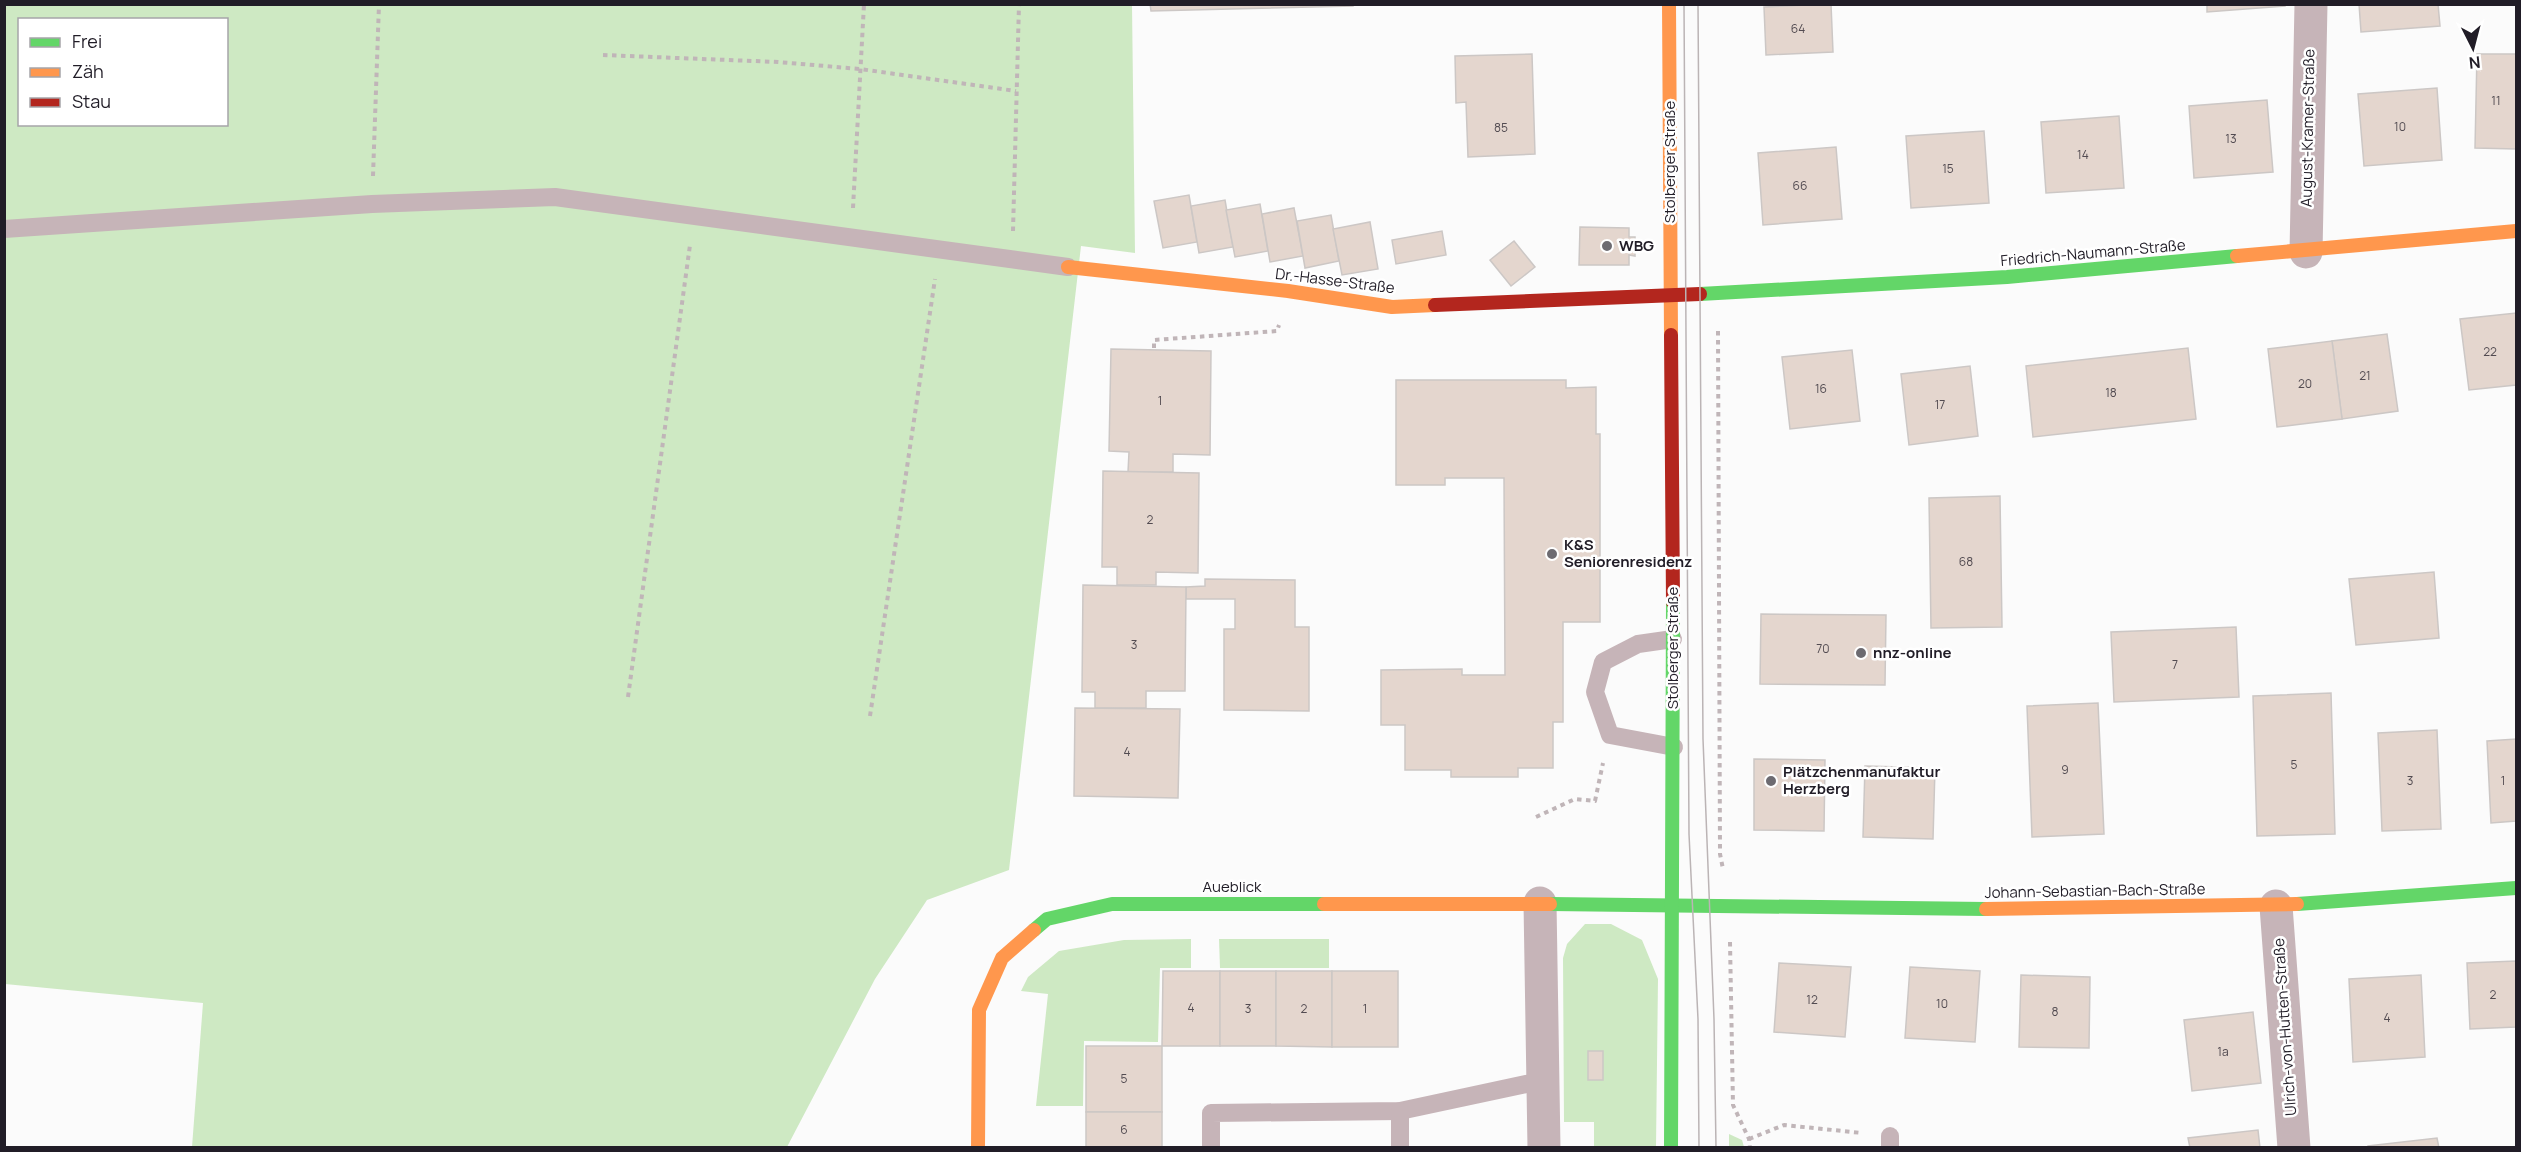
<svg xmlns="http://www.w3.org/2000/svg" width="2521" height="1152" viewBox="0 0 2521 1152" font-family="Manrope,sans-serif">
	<rect width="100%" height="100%" fill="#fbfbfb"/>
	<g fill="#cee9c3" fill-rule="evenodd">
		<path d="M 4,5 L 1132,5 L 1135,253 L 1081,246 L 1009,870 L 927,900 L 875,979 L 787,1147 L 192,1147 L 203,1003 L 5,984 ZM 20,20 L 226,20 L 226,124 L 20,124 Z"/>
		<path d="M 1585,924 L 1611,924 L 1642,940 L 1658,979 L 1656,1147 L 1594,1147 L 1594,1122 L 1564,1122 L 1563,958 L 1567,944 Z"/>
		<path d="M 1191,939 L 1191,968 L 1160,968 L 1158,1042 L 1084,1041 L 1083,1106 L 1036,1106 L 1048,994 L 1021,991 L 1028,977 L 1059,951 L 1124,940 Z"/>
		<path d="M 1219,939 L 1329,939 L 1329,968 L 1220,968 Z"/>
		<path d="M 1729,1134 L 1742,1140 L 1744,1147 L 1729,1147 Z"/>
	</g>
	<g fill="#e4d6ce" stroke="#ccc7c5" stroke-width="1.5">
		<path d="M 1150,4 L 1353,4 L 1353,6 L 1151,11 Z"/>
		<path d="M 1831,4 L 1833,52 L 1766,55 L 1764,7 Z"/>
		<path d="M 2207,4 L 2285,4 L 2285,6 L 2207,12 Z"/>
		<path d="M 2359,4 L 2438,4 L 2440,26 L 2361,32 Z"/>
		<path d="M 1532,54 L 1535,154 L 1468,157 L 1466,102 L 1456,103 L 1455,56 Z"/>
		<path d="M 2477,54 L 2516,54 L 2516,149 L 2475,148 Z"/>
		<path d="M 2437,88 L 2442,160 L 2364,166 L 2358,94 Z"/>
		<path d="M 2267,100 L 2273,172 L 2194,178 L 2189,106 Z"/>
		<path d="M 2119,116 L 2124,188 L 2046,193 L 2041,122 Z"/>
		<path d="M 1984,131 L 1989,203 L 1911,208 L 1906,136 Z"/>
		<path d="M 1836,147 L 1842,219 L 1763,225 L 1758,153 Z"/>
		<path d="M 1189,195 L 1197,242 L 1163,248 L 1154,201 Z"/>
		<path d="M 1225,200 L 1233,247 L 1199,253 L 1191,206 Z"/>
		<path d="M 1260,204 L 1268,251 L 1235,257 L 1226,210 Z"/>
		<path d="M 1294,208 L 1303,256 L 1270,262 L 1262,214 Z"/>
		<path d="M 1331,215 L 1339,261 L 1305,268 L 1297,221 Z"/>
		<path d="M 1370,222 L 1378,269 L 1342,275 L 1333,229 Z"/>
		<path d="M 1580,227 L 1629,228 L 1629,237 L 1635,237 L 1635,256 L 1629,255 L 1629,265 L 1579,265 Z"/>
		<path d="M 1442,231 L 1446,255 L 1396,264 L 1392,240 Z"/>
		<path d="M 1514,241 L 1535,267 L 1511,286 L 1490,260 Z"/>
		<path d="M 2516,313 L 2516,385 L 2469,390 L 2460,319 Z"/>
		<path d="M 2387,334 L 2398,411 L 2342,419 L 2332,341 Z"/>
		<path d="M 2332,341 L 2342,419 L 2277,427 L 2268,349 Z"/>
		<path d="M 2188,348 L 2196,419 L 2033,437 L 2026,366 Z"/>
		<path d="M 1111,349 L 1211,351 L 1210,455 L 1173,454 L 1173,472 L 1128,472 L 1129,452 L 1109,451 Z"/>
		<path d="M 1852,350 L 1860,421 L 1790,429 L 1782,357 Z"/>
		<path d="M 1970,366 L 1978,436 L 1909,445 L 1901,374 Z"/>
		<path d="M 1396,380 L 1566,380 L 1566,388 L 1596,387 L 1596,434 L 1600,434 L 1600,622 L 1563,622 L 1563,722 L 1553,722 L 1553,768 L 1518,768 L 1518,777 L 1451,777 L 1451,770 L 1405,770 L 1405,725 L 1381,725 L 1381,670 L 1462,669 L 1462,675 L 1505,675 L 1504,478 L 1445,478 L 1445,485 L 1396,485 Z"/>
		<path d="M 1103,471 L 1199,473 L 1198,573 L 1156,572 L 1156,585 L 1117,585 L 1117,567 L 1102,567 Z"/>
		<path d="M 2000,496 L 2002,627 L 1931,628 L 1929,498 Z"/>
		<path d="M 2434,572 L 2439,638 L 2356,645 L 2349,579 Z"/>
		<path d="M 1205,579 L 1295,580 L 1295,627 L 1309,627 L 1309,711 L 1224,710 L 1224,629 L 1235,629 L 1235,599 L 1186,599 L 1186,587 L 1205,586 Z"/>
		<path d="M 1083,585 L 1186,587 L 1185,691 L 1146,691 L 1146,708 L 1095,708 L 1095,692 L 1082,692 Z"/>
		<path d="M 1761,614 L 1886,615 L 1885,685 L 1760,684 Z"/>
		<path d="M 2236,627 L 2239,697 L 2114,702 L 2111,632 Z"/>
		<path d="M 2331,693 L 2335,834 L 2257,836 L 2253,696 Z"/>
		<path d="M 2098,703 L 2104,834 L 2032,837 L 2027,706 Z"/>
		<path d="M 1075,708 L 1180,709 L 1178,798 L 1074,796 Z"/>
		<path d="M 2437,730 L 2441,829 L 2382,831 L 2378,733 Z"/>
		<path d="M 2516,739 L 2516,821 L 2491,823 L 2487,741 Z"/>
		<path d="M 1754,759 L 1825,760 L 1824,831 L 1754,830 Z"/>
		<path d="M 1865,766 L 1935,768 L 1933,839 L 1863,837 Z"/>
		<path d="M 2516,961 L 2516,1027 L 2470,1029 L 2467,963 Z"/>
		<path d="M 1779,963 L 1851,967 L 1845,1037 L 1774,1032 Z"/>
		<path d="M 1910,967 L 1980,971 L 1975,1042 L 1905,1038 Z"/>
		<path d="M 1163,971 L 1220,971 L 1220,1046 L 1162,1046 Z"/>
		<rect x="1220" y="971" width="56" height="75"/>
		<path d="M 1276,971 L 1332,971 L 1332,1047 L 1276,1046 Z"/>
		<rect x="1332" y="971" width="66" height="76"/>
		<path d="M 2021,975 L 2090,977 L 2089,1048 L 2019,1047 Z"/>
		<path d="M 2421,975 L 2425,1057 L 2353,1062 L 2349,979 Z"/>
		<path d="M 2253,1012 L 2261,1083 L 2192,1091 L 2184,1020 Z"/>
		<rect x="1086" y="1046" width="76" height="66"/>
		<rect x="1588" y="1051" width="15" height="29"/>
		<rect x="1086" y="1112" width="76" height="36"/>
		<path d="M 2258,1130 L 2260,1148 L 2190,1148 L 2188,1138 Z"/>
		<path d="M 2437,1138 L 2439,1148 L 2368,1148 L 2368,1146 Z"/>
	</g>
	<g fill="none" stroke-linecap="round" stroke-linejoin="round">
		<g stroke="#c0b5b8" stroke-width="4" stroke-dasharray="4.5 4.5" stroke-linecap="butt">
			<path d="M 603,55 L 778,62 L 860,69 L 1016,91"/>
			<path d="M 373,176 L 379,4"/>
			<path d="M 853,208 L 864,4"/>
			<path d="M 1013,231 L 1019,4"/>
			<path d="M 1718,331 L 1720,854 L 1723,869"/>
			<path d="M 1154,348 L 1154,340 L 1277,331 L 1279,325"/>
			<path d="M 628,697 L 690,245"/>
			<path d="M 870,716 L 935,279"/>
			<path d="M 1536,817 L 1575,799 L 1595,801 L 1603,763"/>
			<path d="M 1730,942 L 1733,1105 L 1749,1139 L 1750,1148"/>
			<path d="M 1749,1139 L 1784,1125 L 1862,1133"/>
		</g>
		<g stroke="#c6b4b8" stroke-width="18">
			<path d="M 4,229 L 372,204 L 555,197 L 1068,267"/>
			<path d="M 1673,639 L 1638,644 L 1603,662 L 1595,692 L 1610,735 L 1674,747"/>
			<path d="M 1211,1148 L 1211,1113 L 1400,1111 L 1545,1080"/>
			<path d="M 1400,1148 L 1400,1111"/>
			<path d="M 1890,1148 L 1890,1136"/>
		</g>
		<g stroke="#c6b4b8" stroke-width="33">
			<path d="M 2306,252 L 2311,4"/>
			<path d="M 1540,903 L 1544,1148"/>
			<path d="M 2276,906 L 2294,1148"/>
		</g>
		<g stroke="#63d668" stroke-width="14">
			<path d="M 1700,294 L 2007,277 L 2237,256"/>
			<path d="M 1550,904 L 1986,909"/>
			<path d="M 2297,904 L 2516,888"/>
			<path d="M 1034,930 L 1047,919 L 1112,904 L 1324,904"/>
			<path d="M 1671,1148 L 1673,602"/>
		</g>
		<g stroke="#ff974d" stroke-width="14">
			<path d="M 1669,4 L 1671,335"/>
			<path d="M 2237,256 L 2516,231"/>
			<path d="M 1068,267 L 1288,291 L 1392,307 L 1435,305"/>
			<path d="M 1324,904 L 1550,904"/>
			<path d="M 1986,909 L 2297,904"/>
			<path d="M 978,1148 L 979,1010 L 1002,958 L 1034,930"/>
		</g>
		<g stroke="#b3261e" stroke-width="14">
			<path d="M 1435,305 L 1700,294"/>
			<path d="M 1671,335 L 1673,602"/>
		</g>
		<g stroke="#bbb4b5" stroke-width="1.5">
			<path d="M 1684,4 L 1689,834 L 1698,1019 L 1699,1148"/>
			<path d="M 1698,4 L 1703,739 L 1714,1019 L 1716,1148"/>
		</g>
	</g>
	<g fill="#6d6b71" stroke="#fff" stroke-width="2">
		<circle cx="1607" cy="246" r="6"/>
		<circle cx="1552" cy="554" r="6"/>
		<circle cx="1861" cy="653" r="6"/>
		<circle cx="1771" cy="781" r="6"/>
	</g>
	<g text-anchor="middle" stroke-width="5" stroke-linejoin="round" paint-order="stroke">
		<g font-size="12" fill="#524b51">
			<text x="1798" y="33">64</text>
			<text x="2496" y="105">11</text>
			<text x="2400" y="131">10</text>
			<text x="1501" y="132">85</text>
			<text x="2231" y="143">13</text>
			<text x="2083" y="159">14</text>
			<text x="1948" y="173">15</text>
			<text x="1800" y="190">66</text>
			<text x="2490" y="356">22</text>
			<text x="2365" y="380">21</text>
			<text x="2305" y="388">20</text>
			<text x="1821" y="393">16</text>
			<text x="2111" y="397">18</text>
			<text x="1160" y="405">1</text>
			<text x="1940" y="409">17</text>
			<text x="1150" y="524">2</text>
			<text x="1966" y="566">68</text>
			<text x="1134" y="649">3</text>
			<text x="1823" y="653">70</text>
			<text x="2175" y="669">7</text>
			<text x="1127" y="756">4</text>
			<text x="2294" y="769">5</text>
			<text x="2065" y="774">9</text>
			<text x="2410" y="785">3</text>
			<text x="2503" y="785">1</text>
			<text x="2493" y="999">2</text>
			<text x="1812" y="1004">12</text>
			<text x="1942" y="1008">10</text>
			<text x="1191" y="1012">4</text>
			<text x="1248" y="1013">3</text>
			<text x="1304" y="1013">2</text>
			<text x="1365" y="1013">1</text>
			<text x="2055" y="1016">8</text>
			<text x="2387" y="1022">4</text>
			<text x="2223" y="1056">1a</text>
			<text x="1124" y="1083">5</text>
			<text x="1124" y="1134">6</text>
		</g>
		<g font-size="15" fill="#211d27" stroke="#fff">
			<text transform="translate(2308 128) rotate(-89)" y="5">August-Kramer-Straße</text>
			<text transform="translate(1670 162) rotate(-90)" y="5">Stolberger Straße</text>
			<text transform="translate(2093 253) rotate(-5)" y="5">Friedrich-Naumann-Straße</text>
			<text transform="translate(1335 281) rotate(7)" y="5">Dr.-Hasse-Straße</text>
			<text transform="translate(1673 648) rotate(-90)" y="5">Stolberger Straße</text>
			<text x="1232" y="892">Aueblick</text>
			<text transform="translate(2095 891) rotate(-1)" y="5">Johann-Sebastian-Bach-Straße</text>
			<text transform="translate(2285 1027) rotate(-94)" y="5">Ulrich-von-Hutten-Straße</text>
		</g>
		<g font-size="15" font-weight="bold" fill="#211d27" stroke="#fff" text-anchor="start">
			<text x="1619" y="251">WBG</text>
			<text x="1564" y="550">K&amp;S<tspan x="1564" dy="17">Seniorenresidenz</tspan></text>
			<text x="1873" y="658">nnz-online</text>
			<text x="1783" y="777">Plätzchenmanufaktur<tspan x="1783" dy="17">Herzberg</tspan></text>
		</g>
	</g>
	<rect width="2521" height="1152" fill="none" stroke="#211d27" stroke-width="12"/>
	<rect x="18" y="18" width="210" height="108" fill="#ffffff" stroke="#a6a5a9" stroke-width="1.5"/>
	<rect x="30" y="38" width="30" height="9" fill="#63d668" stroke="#a6a5a9" stroke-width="1.5"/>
	<text x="72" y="48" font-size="18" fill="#211d27">Frei</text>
	<rect x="30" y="68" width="30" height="9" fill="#ff974d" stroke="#a6a5a9" stroke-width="1.5"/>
	<text x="72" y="78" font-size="18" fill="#211d27">Zäh</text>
	<rect x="30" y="98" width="30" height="9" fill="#b3261e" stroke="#a6a5a9" stroke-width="1.5"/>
	<text x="72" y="108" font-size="18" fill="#211d27">Stau</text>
	<g transform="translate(2473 48) rotate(174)" stroke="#ffffff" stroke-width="4.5" paint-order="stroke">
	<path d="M0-4.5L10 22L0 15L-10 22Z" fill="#211d27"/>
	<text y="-9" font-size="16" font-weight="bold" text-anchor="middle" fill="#211d27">N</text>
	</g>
</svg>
